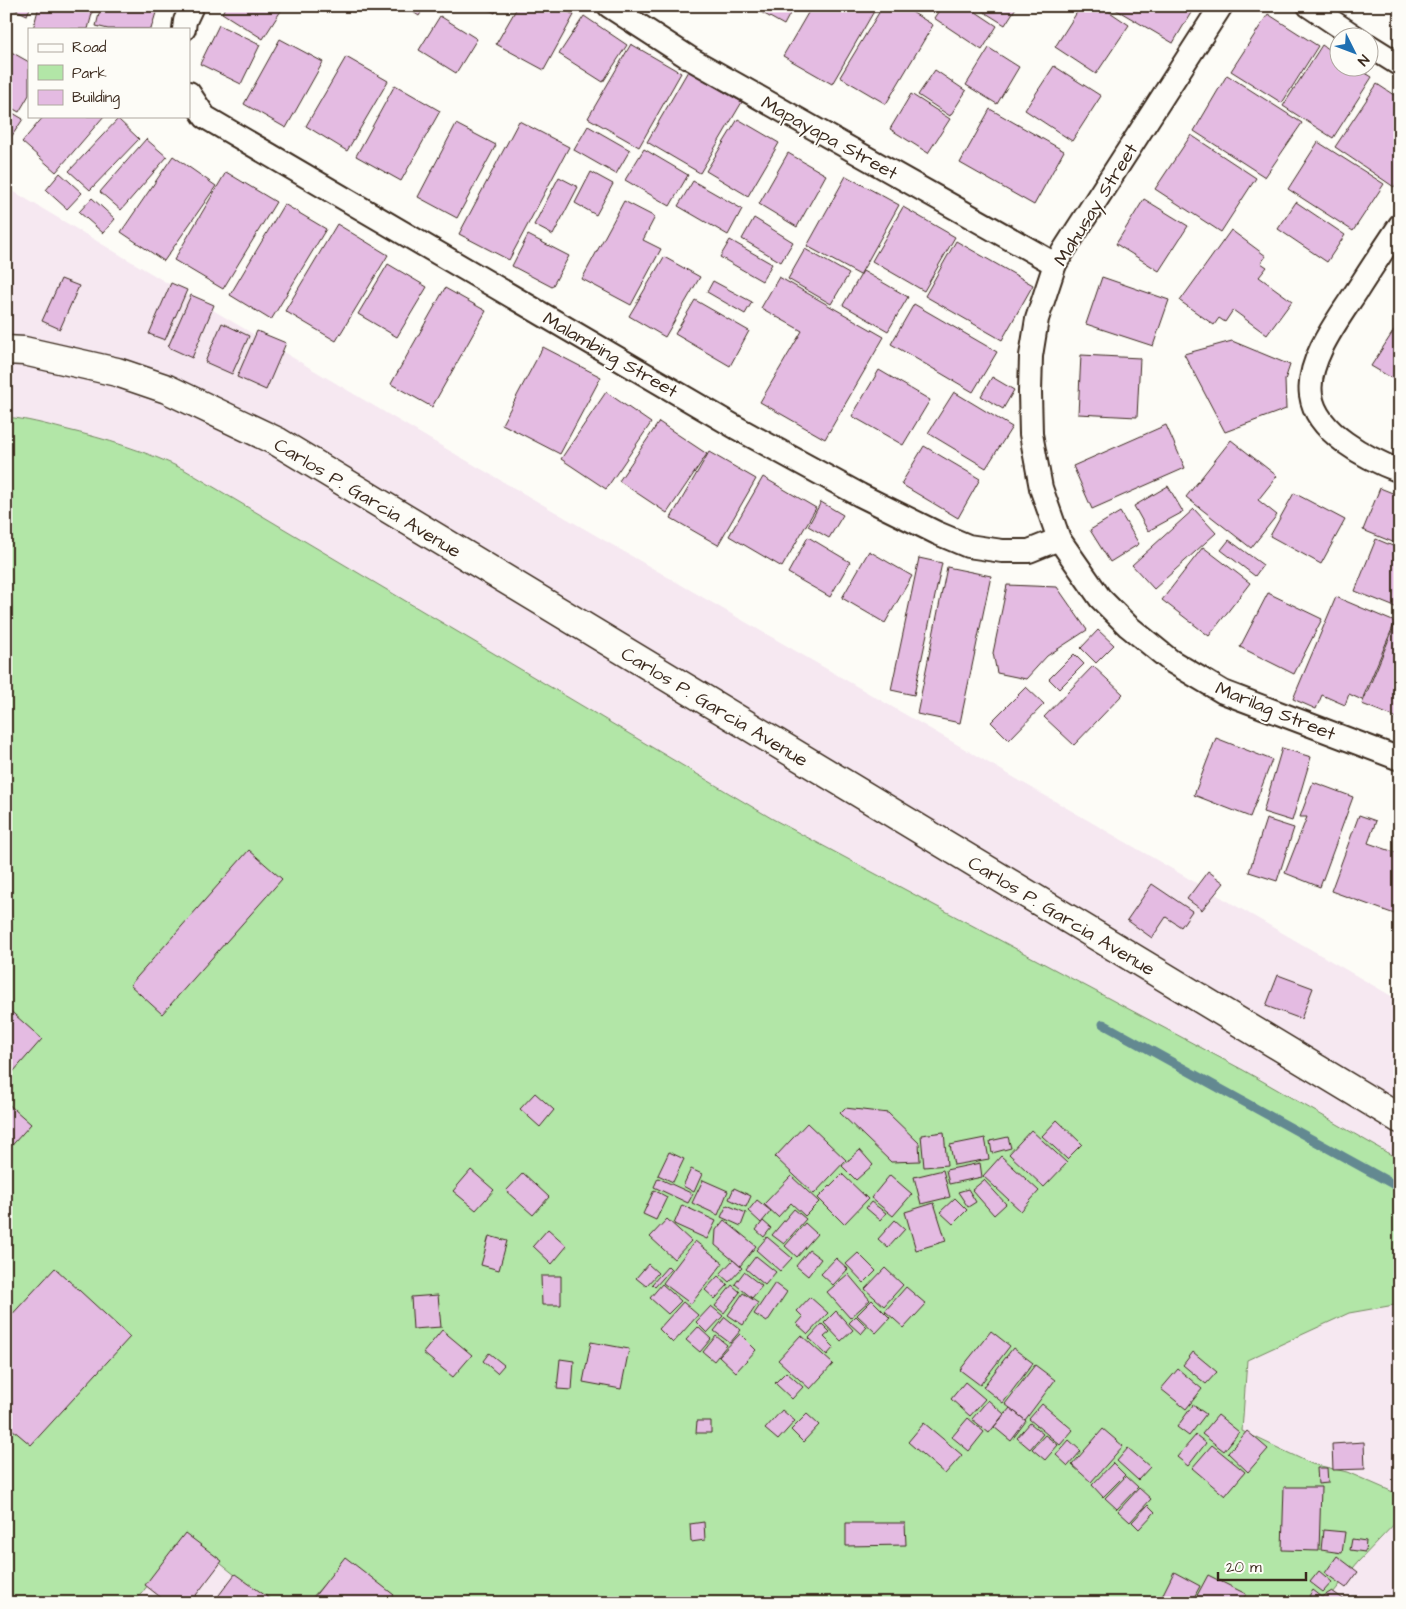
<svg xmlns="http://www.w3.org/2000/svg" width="1406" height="1609" viewBox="0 0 1406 1609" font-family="'Architects Daughter',sans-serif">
	<rect width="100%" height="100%" fill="#fdfcf7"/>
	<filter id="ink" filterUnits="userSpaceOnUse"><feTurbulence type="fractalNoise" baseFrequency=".02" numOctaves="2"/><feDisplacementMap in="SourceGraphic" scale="10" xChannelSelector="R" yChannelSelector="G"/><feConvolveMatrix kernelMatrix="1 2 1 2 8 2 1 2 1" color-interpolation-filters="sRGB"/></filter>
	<g filter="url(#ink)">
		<path fill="#f6e8f1" d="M 6,187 L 438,444 L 1400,1001 L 1400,1603 L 6,1603 Z"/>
		<path fill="#b2e6a7" stroke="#768862" d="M 6,417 C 26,419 45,424 64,429 C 106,439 146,451 185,470 L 771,818 L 1243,1070 L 1400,1160 L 1400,1304 L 1349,1313 L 1247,1360 L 1242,1431 L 1312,1464 L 1347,1472 L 1400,1495 L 1400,1518 L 1358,1562 L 1325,1603 L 401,1603 L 346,1560 L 307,1603 L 270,1603 L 186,1536 L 134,1603 L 6,1603 Z"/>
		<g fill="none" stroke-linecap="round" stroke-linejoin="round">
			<path stroke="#638991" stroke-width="9" d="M 1103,1024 L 1400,1188"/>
		</g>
		<g fill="#e4bbe2" stroke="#3b2a1e">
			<path d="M 8,6 L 31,6 L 27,15 Z"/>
			<path d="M 39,6 L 94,6 L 88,29 L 33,29 Z"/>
			<path d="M 101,6 L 158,6 L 151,29 L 108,29 L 96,26 Z"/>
			<path d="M 226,6 L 284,6 L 263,39 L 222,13 Z"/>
			<path d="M 343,6 L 357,6 L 353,12 Z"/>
			<path d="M 404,6 L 425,6 L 419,16 Z"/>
			<path d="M 481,6 L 499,6 L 495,13 Z"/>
			<path d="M 518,6 L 558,6 L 574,15 L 544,70 L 496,44 Z"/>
			<path d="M 750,6 L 794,6 L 784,25 Z"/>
			<path d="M 812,6 L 877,6 L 832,84 L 783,56 Z"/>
			<path d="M 883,6 L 902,6 L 933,25 L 886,104 L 840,77 Z"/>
			<path d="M 942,6 L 967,6 L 997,26 L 982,50 L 934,18 Z"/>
			<path d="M 983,6 L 1017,6 L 1005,25 L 981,10 Z"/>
			<path d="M 1081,6 L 1101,6 L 1129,25 L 1096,74 L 1055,47 Z"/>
			<path d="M 1110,6 L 1195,6 L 1173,43 Z"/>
			<path d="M 1268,14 L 1318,46 L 1282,103 L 1231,71 Z"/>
			<path d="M 440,16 L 477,39 L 456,73 L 419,50 Z"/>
			<path d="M 584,16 L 627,45 L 603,82 L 559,54 Z"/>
			<path d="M 219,25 L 260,45 L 241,84 L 200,64 Z"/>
			<path d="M 280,39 L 323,62 L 286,128 L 244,104 Z"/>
			<path d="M 631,44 L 681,73 L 639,147 L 588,118 Z"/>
			<path d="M 1322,45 L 1338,56 L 1338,68 L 1357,68 L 1372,77 L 1333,138 L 1283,106 Z"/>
			<path d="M 989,48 L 1019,67 L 997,104 L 966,85 Z"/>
			<path d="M 6,49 L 29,62 L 29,95 L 19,112 L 6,105 Z"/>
			<path d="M 346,57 L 388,81 L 347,151 L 306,126 Z"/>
			<path d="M 1054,66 L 1101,96 L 1072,141 L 1025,110 Z"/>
			<path d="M 935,70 L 966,91 L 950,116 L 918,95 Z"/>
			<path d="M 688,71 L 742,102 L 700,173 L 647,142 Z"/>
			<path d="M 1227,75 L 1302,123 L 1265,177 L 1194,131 Z"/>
			<path d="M 1377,84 L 1400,99 L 1400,131 L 1396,136 L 1400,139 L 1400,178 L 1394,187 L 1335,147 Z"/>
			<path d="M 395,85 L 440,111 L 401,181 L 356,156 Z"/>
			<path d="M 911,94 L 950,119 L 928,153 L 890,129 Z"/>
			<path d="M 6,109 L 23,119 L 6,145 Z"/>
			<path d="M 990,109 L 1064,151 L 1034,205 L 960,163 Z"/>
			<path d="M 44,116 L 104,116 L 56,172 L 22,142 Z"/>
			<path d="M 118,119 L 139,139 L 90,190 L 69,171 Z"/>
			<path d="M 738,119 L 779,143 L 748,196 L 706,171 Z"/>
			<path d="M 519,121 L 569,147 L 509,260 L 459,234 Z"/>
			<path d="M 456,124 L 496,145 L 457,218 L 418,197 Z"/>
			<path d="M 588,126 L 630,150 L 616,174 L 574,150 Z"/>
			<path d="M 1191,135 L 1256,178 L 1221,232 L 1155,189 Z"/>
			<path d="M 146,139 L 167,157 L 121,210 L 100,192 Z"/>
			<path d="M 1318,142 L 1384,184 L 1353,231 L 1288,189 Z"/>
			<path d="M 644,149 L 688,175 L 670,206 L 625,180 Z"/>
			<path d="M 788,153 L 826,175 L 797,227 L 759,204 Z"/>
			<path d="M 173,156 L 216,186 L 164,261 L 121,232 Z"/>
			<path d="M 226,172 L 276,202 L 223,289 L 174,260 Z"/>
			<path d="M 591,172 L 613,184 L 596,215 L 575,203 Z"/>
			<path d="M 60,173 L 82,193 L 67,209 L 46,190 Z"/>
			<path d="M 846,176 L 899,205 L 860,275 L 807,246 Z"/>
			<path d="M 559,177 L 578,187 L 553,235 L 534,225 Z"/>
			<path d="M 693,181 L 742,209 L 728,235 L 678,206 Z"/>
			<path d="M 92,198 L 115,219 L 103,233 L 79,212 Z"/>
			<path d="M 1144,199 L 1188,226 L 1159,271 L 1116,244 Z"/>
			<path d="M 624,201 L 655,217 L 643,240 L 661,249 L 631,305 L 582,279 Z"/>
			<path d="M 1296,202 L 1345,235 L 1327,262 L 1278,229 Z"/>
			<path d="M 284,204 L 326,229 L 271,320 L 230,295 Z"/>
			<path d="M 903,207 L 955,237 L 924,291 L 872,261 Z"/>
			<path d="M 754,218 L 793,242 L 781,262 L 742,239 Z"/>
			<path d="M 337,224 L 388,255 L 336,341 L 285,311 Z"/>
			<path d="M 1231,230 L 1266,256 L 1261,263 L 1267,267 L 1259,277 L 1292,301 L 1267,335 L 1233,310 L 1225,322 L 1219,318 L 1214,325 L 1180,301 Z"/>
			<path d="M 528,235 L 569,256 L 552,287 L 512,266 Z"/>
			<path d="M 730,240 L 772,264 L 762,281 L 720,257 Z"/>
			<path d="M 956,241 L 1033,285 L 1002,340 L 925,296 Z"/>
			<path d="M 805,249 L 849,274 L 831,304 L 788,279 Z"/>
			<path d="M 664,257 L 700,277 L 665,337 L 629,316 Z"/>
			<path d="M 388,264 L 427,287 L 397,337 L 358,314 Z"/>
			<path d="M 863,271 L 908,297 L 888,331 L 843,305 Z"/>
			<path d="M 779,277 L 884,337 L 825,439 L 760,402 L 802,331 L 761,308 Z"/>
			<path d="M 1102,277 L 1169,300 L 1153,346 L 1086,324 Z"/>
			<path d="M 61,279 L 79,286 L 60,329 L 42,321 Z"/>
			<path d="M 713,281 L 752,302 L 745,314 L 707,292 Z"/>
			<path d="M 171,283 L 187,290 L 165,340 L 149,334 Z"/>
			<path d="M 445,288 L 486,311 L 432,407 L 391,384 Z"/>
			<path d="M 191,295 L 214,305 L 192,358 L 168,347 Z"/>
			<path d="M 695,300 L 749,331 L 730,366 L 675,334 Z"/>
			<path d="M 914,304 L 997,352 L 973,392 L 891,344 Z"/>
			<path d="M 1400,321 L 1400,383 L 1371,366 Z"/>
			<path d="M 222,323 L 249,336 L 232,374 L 205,362 Z"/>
			<path d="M 257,331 L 286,343 L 266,390 L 237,377 Z"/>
			<path d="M 1232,341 L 1290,365 L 1285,380 L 1286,409 L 1225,432 L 1184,354 Z"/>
			<path d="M 543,347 L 601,377 L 560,454 L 502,424 Z"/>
			<path d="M 1081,355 L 1140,358 L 1137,417 L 1078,414 Z"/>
			<path d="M 879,370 L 930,400 L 903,445 L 852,416 Z"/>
			<path d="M 992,377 L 1014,390 L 1003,409 L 981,396 Z"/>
			<path d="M 606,392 L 651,423 L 606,489 L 561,459 Z"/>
			<path d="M 954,392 L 1012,427 L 986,468 L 928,433 Z"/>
			<path d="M 659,422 L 707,454 L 667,513 L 619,481 Z"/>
			<path d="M 1166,425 L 1185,468 L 1092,509 L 1073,466 Z"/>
			<path d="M 1231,440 L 1277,476 L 1258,500 L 1277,515 L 1251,548 L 1186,497 Z"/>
			<path d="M 924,446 L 980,479 L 958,518 L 901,484 Z"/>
			<path d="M 709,452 L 756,479 L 718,545 L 671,518 Z"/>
			<path d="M 763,477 L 816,508 L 782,567 L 729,536 Z"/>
			<path d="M 1168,486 L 1183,512 L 1148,531 L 1134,506 Z"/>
			<path d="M 1380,488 L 1400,496 L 1400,545 L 1363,530 Z"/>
			<path d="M 1294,493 L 1345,520 L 1321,564 L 1270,536 Z"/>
			<path d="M 821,502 L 843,515 L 829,538 L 808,526 Z"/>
			<path d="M 1194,509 L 1216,533 L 1154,589 L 1132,565 Z"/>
			<path d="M 1120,512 L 1139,544 L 1110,562 L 1090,530 Z"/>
			<path d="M 808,537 L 850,562 L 830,597 L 788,573 Z"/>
			<path d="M 1376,539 L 1400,549 L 1400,609 L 1355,591 Z"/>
			<path d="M 1229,540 L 1263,565 L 1255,576 L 1221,550 Z"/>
			<path d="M 1203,547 L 1250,583 L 1209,636 L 1162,600 Z"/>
			<path d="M 869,551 L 912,576 L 885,623 L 842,598 Z"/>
			<path d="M 919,558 L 942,563 L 914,695 L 891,690 Z"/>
			<path d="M 947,567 L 991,576 L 960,723 L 917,714 Z"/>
			<path d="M 1007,585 L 1057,587 L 1087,630 L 1047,656 L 1026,679 L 997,673 L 993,653 Z"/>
			<path d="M 1268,593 L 1322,619 L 1294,674 L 1240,647 Z"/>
			<path d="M 1336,597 L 1395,622 L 1362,700 L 1349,694 L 1345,705 L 1322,695 L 1316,709 L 1293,699 Z"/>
			<path d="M 1399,615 L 1400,615 L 1400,719 L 1362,704 Z"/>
			<path d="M 1098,630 L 1114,645 L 1096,663 L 1081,648 Z"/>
			<path d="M 1074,654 L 1084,664 L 1059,689 L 1049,679 Z"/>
			<path d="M 1093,666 L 1123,694 L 1074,745 L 1044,717 Z"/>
			<path d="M 1026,687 L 1044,704 L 1009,740 L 991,722 Z"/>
			<path d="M 1216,738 L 1272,760 L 1250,817 L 1194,795 Z"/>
			<path d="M 1282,748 L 1311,757 L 1292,821 L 1263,812 Z"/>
			<path d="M 1313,782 L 1353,797 L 1320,887 L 1285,873 L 1307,817 L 1300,817 Z"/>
			<path d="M 1359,815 L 1376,821 L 1368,843 L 1400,854 L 1400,916 L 1331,891 Z"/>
			<path d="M 1266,819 L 1294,828 L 1277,881 L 1249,872 Z"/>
			<path d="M 249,850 L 282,879 L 162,1014 L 130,985 Z"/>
			<path d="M 1208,871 L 1224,883 L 1202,910 L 1187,899 Z"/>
			<path d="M 1152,884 L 1192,911 L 1181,927 L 1166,917 L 1152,938 L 1127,920 Z"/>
			<path d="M 1278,975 L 1313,988 L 1301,1019 L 1266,1006 Z"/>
			<path d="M 6,1007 L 42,1039 L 6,1080 Z"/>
			<path d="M 535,1093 L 554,1110 L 540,1127 L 520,1109 Z"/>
			<path d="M 6,1102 L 31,1124 L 6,1152 Z"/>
			<path d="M 845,1108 L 888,1113 L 919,1143 L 920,1161 L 891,1162 L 840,1113 Z"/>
			<path d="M 1057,1120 L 1082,1144 L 1067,1159 L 1042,1136 Z"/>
			<path d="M 807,1123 L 846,1160 L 814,1194 L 775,1157 Z"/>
			<path d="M 1031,1130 L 1067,1163 L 1044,1187 L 1009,1154 Z"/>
			<path d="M 944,1132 L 947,1165 L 924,1167 L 921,1135 Z"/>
			<path d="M 1008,1137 L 1011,1148 L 992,1153 L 990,1141 Z"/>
			<path d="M 985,1138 L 989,1159 L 954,1165 L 950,1145 Z"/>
			<path d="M 860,1150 L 873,1165 L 856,1180 L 842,1166 Z"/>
			<path d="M 669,1152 L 684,1159 L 673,1182 L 658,1175 Z"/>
			<path d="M 1001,1156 L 1039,1191 L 1021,1211 L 983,1176 Z"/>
			<path d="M 980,1163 L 982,1177 L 949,1184 L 946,1170 Z"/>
			<path d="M 691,1169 L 702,1174 L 694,1192 L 683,1186 Z"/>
			<path d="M 471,1170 L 494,1190 L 476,1210 L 453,1191 Z"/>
			<path d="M 943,1170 L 950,1197 L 921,1204 L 914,1177 Z"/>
			<path d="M 523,1173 L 549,1197 L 533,1215 L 506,1191 Z"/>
			<path d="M 842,1174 L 868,1199 L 844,1224 L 818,1198 Z"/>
			<path d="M 890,1175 L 912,1194 L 893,1216 L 871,1198 Z"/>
			<path d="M 791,1176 L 819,1202 L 805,1216 L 791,1203 L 778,1217 L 764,1204 Z"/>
			<path d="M 658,1178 L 693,1194 L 688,1203 L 654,1187 Z"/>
			<path d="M 703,1180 L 728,1191 L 718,1215 L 692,1203 Z"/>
			<path d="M 984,1180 L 1006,1204 L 994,1215 L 972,1190 Z"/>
			<path d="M 734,1188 L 751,1196 L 746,1207 L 729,1199 Z"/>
			<path d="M 968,1189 L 976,1202 L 968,1207 L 958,1192 Z"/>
			<path d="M 654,1190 L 667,1197 L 656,1220 L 643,1214 Z"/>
			<path d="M 955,1198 L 967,1210 L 953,1224 L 940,1212 Z"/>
			<path d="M 757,1200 L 771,1211 L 761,1223 L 748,1211 Z"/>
			<path d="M 871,1202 L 886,1213 L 880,1220 L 866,1208 Z"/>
			<path d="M 934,1203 L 946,1241 L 916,1250 L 905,1212 Z"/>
			<path d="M 682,1205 L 716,1221 L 707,1239 L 674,1224 Z"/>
			<path d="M 727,1205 L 746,1213 L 741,1226 L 721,1217 Z"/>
			<path d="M 794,1209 L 806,1219 L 784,1244 L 772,1235 Z"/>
			<path d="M 667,1219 L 691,1241 L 674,1259 L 650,1237 Z"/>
			<path d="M 724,1220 L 756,1246 L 740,1266 L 715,1245 L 716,1230 Z"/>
			<path d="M 895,1220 L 905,1229 L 888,1248 L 878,1239 Z"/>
			<path d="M 763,1221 L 771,1228 L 764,1237 L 756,1230 Z"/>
			<path d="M 805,1223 L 817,1234 L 797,1257 L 785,1246 Z"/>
			<path d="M 548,1229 L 567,1246 L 552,1264 L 533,1246 Z"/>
			<path d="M 489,1236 L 507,1241 L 499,1270 L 481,1265 Z"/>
			<path d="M 767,1237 L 792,1258 L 780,1271 L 756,1250 Z"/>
			<path d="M 695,1241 L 723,1263 L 691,1304 L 663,1283 Z"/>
			<path d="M 809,1250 L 821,1259 L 808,1276 L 796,1266 Z"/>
			<path d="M 858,1253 L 876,1271 L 864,1283 L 846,1264 Z"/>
			<path d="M 756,1256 L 776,1272 L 765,1285 L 746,1269 Z"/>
			<path d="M 836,1258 L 848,1269 L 833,1285 L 821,1274 Z"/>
			<path d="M 733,1260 L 742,1268 L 729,1282 L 720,1274 Z"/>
			<path d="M 648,1264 L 658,1273 L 646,1286 L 636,1278 Z"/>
			<path d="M 668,1266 L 671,1269 L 655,1287 L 652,1284 Z"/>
			<path d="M 55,1268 L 130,1337 L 31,1445 L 6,1424 L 6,1321 Z"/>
			<path d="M 885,1268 L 903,1285 L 884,1306 L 865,1289 Z"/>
			<path d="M 744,1272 L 762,1286 L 752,1298 L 735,1284 Z"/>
			<path d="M 848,1274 L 870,1300 L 850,1318 L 827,1292 Z"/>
			<path d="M 541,1276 L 561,1276 L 561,1305 L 542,1305 Z"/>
			<path d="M 718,1276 L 728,1285 L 715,1299 L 705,1290 Z"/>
			<path d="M 775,1283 L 787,1292 L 767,1322 L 754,1314 Z"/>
			<path d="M 662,1284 L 681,1301 L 668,1314 L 650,1298 Z"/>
			<path d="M 732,1285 L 740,1292 L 724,1313 L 715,1306 Z"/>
			<path d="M 906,1287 L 926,1304 L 904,1328 L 885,1311 Z"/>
			<path d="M 743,1293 L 758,1303 L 743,1325 L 728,1315 Z"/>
			<path d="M 438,1295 L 441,1327 L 413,1329 L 411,1297 Z"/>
			<path d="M 810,1297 L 828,1313 L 808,1334 L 797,1324 L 803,1317 L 797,1311 Z"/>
			<path d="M 872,1300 L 890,1318 L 876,1333 L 857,1315 Z"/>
			<path d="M 683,1302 L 698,1315 L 673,1343 L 659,1329 Z"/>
			<path d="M 711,1306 L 723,1316 L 707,1333 L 696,1322 Z"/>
			<path d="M 836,1311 L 853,1330 L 841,1341 L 824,1323 Z"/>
			<path d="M 856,1316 L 867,1327 L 861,1334 L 849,1323 Z"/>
			<path d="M 725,1317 L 741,1330 L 730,1343 L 714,1331 Z"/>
			<path d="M 822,1324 L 830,1332 L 824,1337 L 834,1347 L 827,1355 L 809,1338 Z"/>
			<path d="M 698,1327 L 711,1339 L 700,1352 L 686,1340 Z"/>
			<path d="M 442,1330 L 472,1355 L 453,1377 L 423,1353 Z"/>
			<path d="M 991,1331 L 1010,1346 L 980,1385 L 960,1370 Z"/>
			<path d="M 740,1334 L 756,1350 L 736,1372 L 719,1356 Z"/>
			<path d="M 801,1335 L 833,1364 L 810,1389 L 778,1360 Z"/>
			<path d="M 716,1336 L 727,1345 L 714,1361 L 703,1352 Z"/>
			<path d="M 591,1342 L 629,1349 L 621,1389 L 583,1382 Z"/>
			<path d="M 1013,1348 L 1033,1363 L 1003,1403 L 983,1387 Z"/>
			<path d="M 1193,1352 L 1217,1372 L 1206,1384 L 1183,1365 Z"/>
			<path d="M 489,1353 L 504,1365 L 497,1373 L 483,1361 Z"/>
			<path d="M 560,1359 L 574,1361 L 572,1390 L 557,1389 Z"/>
			<path d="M 1035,1365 L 1055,1380 L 1025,1420 L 1005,1404 Z"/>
			<path d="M 1178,1369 L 1202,1389 L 1186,1409 L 1161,1389 Z"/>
			<path d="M 786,1372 L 803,1387 L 792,1399 L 775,1383 Z"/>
			<path d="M 965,1382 L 985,1399 L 970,1416 L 951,1399 Z"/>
			<path d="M 988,1400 L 1004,1414 L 989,1433 L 972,1419 Z"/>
			<path d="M 1042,1404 L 1073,1430 L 1060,1445 L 1029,1419 Z"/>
			<path d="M 1193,1405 L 1206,1414 L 1189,1436 L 1177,1427 Z"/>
			<path d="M 1010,1408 L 1026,1421 L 1011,1441 L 994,1427 Z"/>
			<path d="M 782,1410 L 795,1421 L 778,1440 L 765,1429 Z"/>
			<path d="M 807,1414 L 819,1425 L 803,1442 L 791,1430 Z"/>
			<path d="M 1218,1415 L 1239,1432 L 1224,1451 L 1202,1434 Z"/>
			<path d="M 968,1418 L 984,1432 L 969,1451 L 952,1437 Z"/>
			<path d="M 697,1421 L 711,1421 L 711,1433 L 696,1433 Z"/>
			<path d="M 924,1423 L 962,1455 L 945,1474 L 908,1442 Z"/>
			<path d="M 1030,1423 L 1043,1434 L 1030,1449 L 1017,1438 Z"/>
			<path d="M 1103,1429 L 1123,1446 L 1091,1482 L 1072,1465 Z"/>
			<path d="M 1247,1431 L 1268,1449 L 1248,1472 L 1228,1453 Z"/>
			<path d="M 1045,1435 L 1058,1445 L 1045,1460 L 1032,1449 Z"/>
			<path d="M 1196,1435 L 1206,1443 L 1188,1466 L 1177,1457 Z"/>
			<path d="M 1069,1440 L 1081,1451 L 1068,1466 L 1056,1455 Z"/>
			<path d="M 1364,1442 L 1365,1469 L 1333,1470 L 1332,1444 Z"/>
			<path d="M 1212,1445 L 1245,1472 L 1225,1496 L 1192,1468 Z"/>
			<path d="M 1128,1448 L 1150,1467 L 1138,1480 L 1117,1461 Z"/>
			<path d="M 1113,1463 L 1125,1475 L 1103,1497 L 1092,1485 Z"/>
			<path d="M 1317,1468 L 1327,1468 L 1328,1483 L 1318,1484 Z"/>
			<path d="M 1126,1476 L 1138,1487 L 1117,1509 L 1105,1498 Z"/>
			<path d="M 1284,1487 L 1321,1487 L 1319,1551 L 1282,1550 Z"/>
			<path d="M 1139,1488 L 1151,1499 L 1130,1522 L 1118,1511 Z"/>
			<path d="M 1148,1505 L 1155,1512 L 1139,1529 L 1132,1522 Z"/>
			<path d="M 704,1522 L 705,1540 L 691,1542 L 690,1524 Z"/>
			<path d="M 846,1523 L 905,1523 L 906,1545 L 846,1546 Z"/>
			<path d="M 1323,1530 L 1345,1532 L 1342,1553 L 1321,1550 Z"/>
			<path d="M 185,1533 L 222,1561 L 190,1603 L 168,1603 L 145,1585 Z"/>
			<path d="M 1352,1539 L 1366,1541 L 1365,1552 L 1350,1550 Z"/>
			<path d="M 1337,1556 L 1358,1572 L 1346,1588 L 1325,1573 Z"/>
			<path d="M 345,1557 L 394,1595 L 389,1603 L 321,1603 L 314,1597 Z"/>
			<path d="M 1319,1571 L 1332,1582 L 1323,1592 L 1310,1582 Z"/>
			<path d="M 1174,1572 L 1200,1586 L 1191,1603 L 1159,1602 Z"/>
			<path d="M 235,1574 L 276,1603 L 213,1603 Z"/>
			<path d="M 1208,1575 L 1246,1594 L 1241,1603 L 1193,1603 Z"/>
			<path d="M 1313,1590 L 1322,1597 L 1332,1591 L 1346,1601 L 1344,1603 L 1319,1603 L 1309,1596 Z"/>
			<path d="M 1397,1592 L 1400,1593 L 1400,1603 L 1395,1603 Z"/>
			<path d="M 1369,1598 L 1392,1602 L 1368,1603 Z"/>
		</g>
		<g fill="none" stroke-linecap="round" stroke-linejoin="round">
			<defs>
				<g id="minor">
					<path d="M 609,6 L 691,59 L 1055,264"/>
					<path d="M 1221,6 L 1055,264 L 1037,319 L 1031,356 L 1030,392 L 1031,434 L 1041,488 L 1059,539 L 1100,598 L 1128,626 L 1171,661 L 1223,692 L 1400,759"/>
					<path d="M 1309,6 L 1357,38"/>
					<path d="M 184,29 L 185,21 L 192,6"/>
					<path d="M 1368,45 L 1400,65"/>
					<path d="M 189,93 L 205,117 L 737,428 L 860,495 L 937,533 L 968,546 L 1002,551 L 1029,551 L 1059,539"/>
					<path d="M 1400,225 C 1386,246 1372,267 1358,289 C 1340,317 1306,360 1311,395 C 1316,433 1368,459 1400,471"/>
				</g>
				<path id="secondary" d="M 6,350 L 24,351 L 117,372 L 167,389 L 278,442 L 1400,1119"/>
			</defs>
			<use href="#minor" stroke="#3b2a1e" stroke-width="26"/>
			<use href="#secondary" stroke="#3b2a1e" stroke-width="31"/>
			<use href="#minor" stroke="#fdfcf7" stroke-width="22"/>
			<use href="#secondary" stroke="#fdfcf7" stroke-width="28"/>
		</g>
	</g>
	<g text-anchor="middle" stroke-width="4" stroke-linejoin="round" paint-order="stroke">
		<g font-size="19" fill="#3b2a1e" stroke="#fdfcf7">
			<text transform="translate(830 137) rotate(29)" y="7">Mapayapa Street</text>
			<text transform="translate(1095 204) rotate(-58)" y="7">Mahusay Street</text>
			<text transform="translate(611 354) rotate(30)" y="7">Malambing Street</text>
			<text transform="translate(368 497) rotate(31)" y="7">Carlos P. Garcia Avenue</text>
			<text transform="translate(715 706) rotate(31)" y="7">Carlos P. Garcia Avenue</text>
			<text transform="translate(1276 710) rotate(22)" y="7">Marilag Street</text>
			<text transform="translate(1062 915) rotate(31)" y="7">Carlos P. Garcia Avenue</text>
		</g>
	</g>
	<rect width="1406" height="1609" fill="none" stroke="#fdfcf7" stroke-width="25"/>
	<rect x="12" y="12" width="1381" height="1584" fill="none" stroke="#3b2a1e" stroke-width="2" filter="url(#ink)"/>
	<rect x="28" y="28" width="162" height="90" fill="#fdfcf7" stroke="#afa8a0"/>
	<rect x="38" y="44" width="25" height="8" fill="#fdfcf7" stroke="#afa8a0"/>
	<text x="72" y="52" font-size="15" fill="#3b2a1e">Road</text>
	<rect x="38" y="65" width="25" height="15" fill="#b2e6a7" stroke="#afa8a0"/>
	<text x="72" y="78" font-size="15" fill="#3b2a1e">Park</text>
	<rect x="38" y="90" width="25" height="15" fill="#e4bbe2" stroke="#afa8a0"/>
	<text x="72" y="102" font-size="15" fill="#3b2a1e">Building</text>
	<g transform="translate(1354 52) rotate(132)"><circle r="24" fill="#fdfcf7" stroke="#afa8a0"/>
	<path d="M0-4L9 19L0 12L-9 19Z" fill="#1f6fb2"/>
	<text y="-8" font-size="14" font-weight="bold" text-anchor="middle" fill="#3b2a1e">N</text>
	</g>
	<path d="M1218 1572v8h88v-8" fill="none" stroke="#3b2a1e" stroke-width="2.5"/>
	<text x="1226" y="1572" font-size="15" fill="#3b2a1e" stroke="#fdfcf7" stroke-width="4" paint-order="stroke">20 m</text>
</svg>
